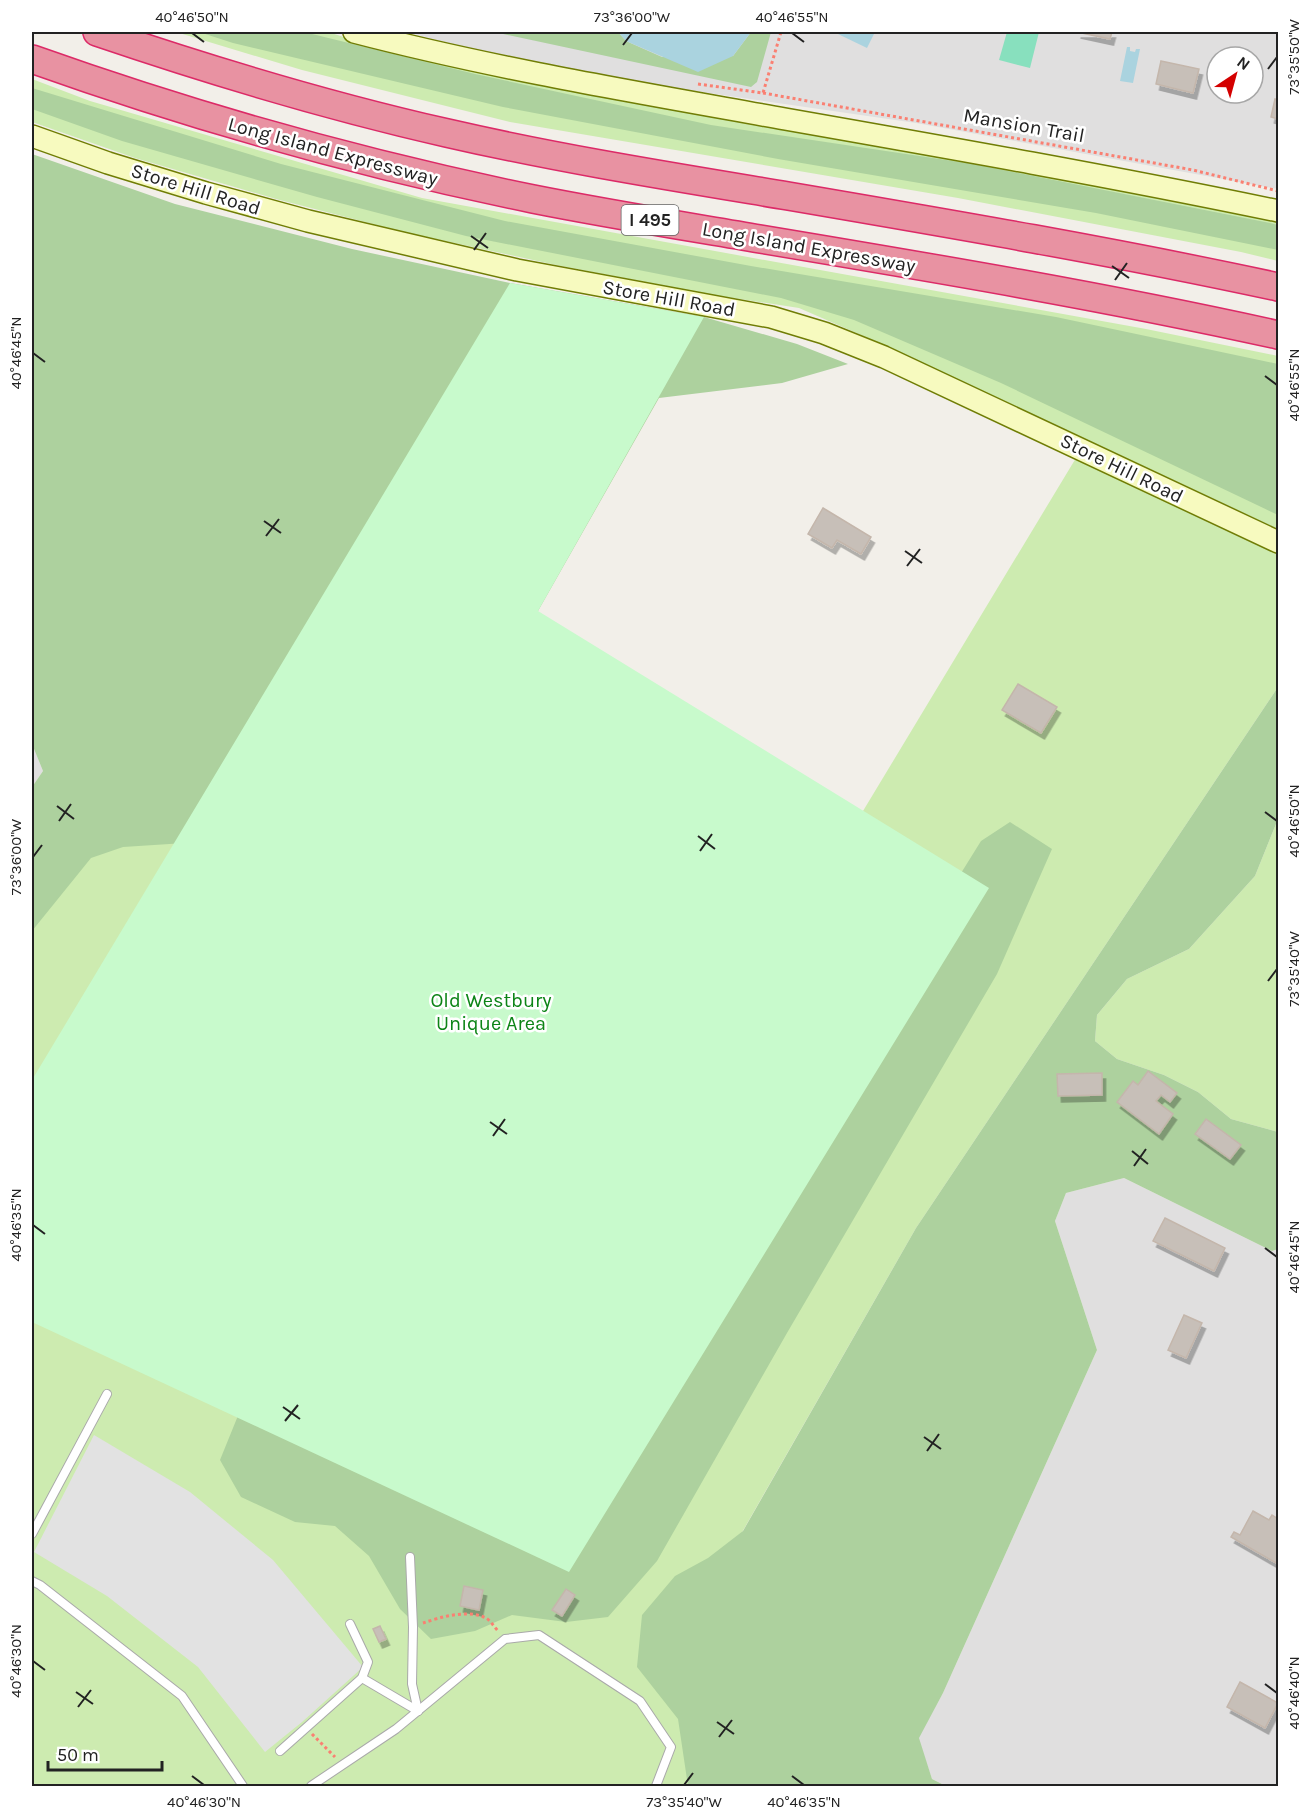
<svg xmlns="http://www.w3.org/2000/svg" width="1310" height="1818" viewBox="0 0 1310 1818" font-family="Karla,sans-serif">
	<defs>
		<filter id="shadow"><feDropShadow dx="3.5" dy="6" stdDeviation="0" flood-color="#0004"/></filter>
	</defs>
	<rect width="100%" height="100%" fill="#f2efe9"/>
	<g fill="#e0dfdf" fill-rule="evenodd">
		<path d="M 407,32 L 1278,32 L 1278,189 L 916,123 L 556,71 ZM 1217,57 L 1253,57 L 1253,93 L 1217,93 Z"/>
		<path d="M 32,744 L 43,771 L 32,787 Z"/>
		<path d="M 1124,1178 L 1272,1251 L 1278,1249 L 1278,1786 L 946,1786 L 932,1779 L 918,1738 L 943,1693 L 1097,1350 L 1055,1221 L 1066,1193 Z"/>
	</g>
	<g fill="#cdebb0">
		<path d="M 176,32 L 328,32 L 353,40 L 1278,219 L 1278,261 L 1241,252 L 958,198 L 510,122 L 302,70 Z"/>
		<path d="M 32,79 L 90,101 L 422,198 L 1146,329 L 1278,356 L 1278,529 L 891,348 L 799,308 L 714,295 L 556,265 L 404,232 L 276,199 L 135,158 L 32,122 Z"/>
		<path d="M 1076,458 L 1278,553 L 1278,687 L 916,1228 L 661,1674 L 891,1786 L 32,1786 L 32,897 L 115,789 L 682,1002 L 863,811 Z"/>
		<path d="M 1278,819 L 1278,1132 L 1231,1119 L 1198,1092 L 1164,1075 L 1117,1059 L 1095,1041 L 1097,1015 L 1127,979 L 1189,949 L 1255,876 Z"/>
	</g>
	<g fill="#add19e">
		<path d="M 199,32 L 304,32 L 475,74 L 711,125 L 973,164 L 1270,223 L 1278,225 L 1278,250 L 1096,213 L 778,159 L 503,107 L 233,43 Z"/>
		<path d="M 494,32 L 618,32 L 626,41 L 662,57 L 733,56 L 751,32 L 771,32 L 757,82 L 751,87 Z"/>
		<path d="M 32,88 L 281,164 L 505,221 L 751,266 L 1056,317 L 1278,364 L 1278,515 L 1001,383 L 854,320 L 781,298 L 466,236 L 317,197 L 122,141 L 32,109 Z"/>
		<path d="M 32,154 L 175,204 L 352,249 L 510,283 L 704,317 L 797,344 L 848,364 L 782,383 L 659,398 L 538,611 L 247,839 L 123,847 L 91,858 L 32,931 L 32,787 L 43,771 L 32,744 Z"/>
		<path d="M 1278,687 L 1278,819 L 1255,876 L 1189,949 L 1127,979 L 1097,1015 L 1095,1041 L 1117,1059 L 1164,1075 L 1198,1092 L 1231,1119 L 1278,1132 L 1278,1249 L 1272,1251 L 1124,1178 L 1066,1193 L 1055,1221 L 1097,1350 L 943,1693 L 919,1738 L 932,1779 L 946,1786 L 688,1786 L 678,1719 L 637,1667 L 642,1615 L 675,1576 L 708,1558 L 743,1531 L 916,1228 Z"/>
		<path d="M 1010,822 L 1052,849 L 997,974 L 787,1333 L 657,1561 L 608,1617 L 566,1622 L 512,1615 L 475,1631 L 431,1639 L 400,1609 L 369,1556 L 335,1526 L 295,1522 L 241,1497 L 220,1460 L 265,1349 L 879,1005 L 981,841 Z"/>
	</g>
	<path fill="#c8facc" d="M 510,283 L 704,317 L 538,611 L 989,888 L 569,1572 L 32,1322 L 32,1080 Z"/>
	<path fill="#88e0be" d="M 1007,32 L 1039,32 L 1030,68 L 999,60 Z"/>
	<path fill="#e2e2e2" d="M 94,1435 L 190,1492 L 273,1560 L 363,1667 L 302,1722 L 265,1752 L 198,1667 L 107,1596 L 34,1552 Z"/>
	<g fill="#aad3df">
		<path d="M 618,32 L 751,32 L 733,56 L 698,72 L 626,41 Z"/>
		<path d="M 839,32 L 875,32 L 867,48 L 838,34 Z"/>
		<path d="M 1127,47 L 1130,47 L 1130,51 L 1135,52 L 1136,49 L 1140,49 L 1133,83 L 1120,81 Z"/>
	</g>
	<g fill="#c7bfb8" stroke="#c4b6ab" stroke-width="1.5" filter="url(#shadow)">
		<path d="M 1077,32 L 1112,32 L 1110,39 Z"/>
		<path d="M 1161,61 L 1199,69 L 1193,93 L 1156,84 Z"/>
		<path d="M 1275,99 L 1278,100 L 1278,119 L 1271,117 Z"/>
		<path d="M 823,508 L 871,537 L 861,554 L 837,540 L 832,548 L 808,534 Z"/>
		<path d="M 1018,684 L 1057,707 L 1041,733 L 1002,710 Z"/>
		<path d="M 1148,1071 L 1177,1093 L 1170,1102 L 1161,1095 L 1156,1101 L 1173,1114 L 1159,1134 L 1117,1102 L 1133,1081 L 1138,1085 Z"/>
		<path d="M 1102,1073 L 1102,1095 L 1058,1096 L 1057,1074 Z"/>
		<path d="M 1206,1119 L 1241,1145 L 1230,1159 L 1195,1134 Z"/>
		<path d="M 1165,1218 L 1225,1248 L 1214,1271 L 1153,1241 Z"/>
		<path d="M 1184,1315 L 1202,1323 L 1186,1358 L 1168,1350 Z"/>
		<path d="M 1253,1511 L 1269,1520 L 1272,1515 L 1278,1519 L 1278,1564 L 1231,1537 L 1234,1532 L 1240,1535 Z"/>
		<path d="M 464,1586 L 483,1590 L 479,1610 L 460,1606 Z"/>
		<path d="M 566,1589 L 575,1595 L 562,1616 L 552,1610 Z"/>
		<path d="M 380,1626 L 386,1639 L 379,1642 L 373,1629 Z"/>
		<path d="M 1240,1682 L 1278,1703 L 1265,1728 L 1227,1707 Z"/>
	</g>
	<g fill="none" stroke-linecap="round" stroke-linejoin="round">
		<defs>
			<g id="service">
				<path d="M 32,1534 L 107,1394"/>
				<path d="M 410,1557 L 413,1627 L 412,1684 L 418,1711"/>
				<path d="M 32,1581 L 40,1585 L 182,1696 L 243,1786"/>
				<path d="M 362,1678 L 418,1711"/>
				<path d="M 280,1751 L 362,1678 L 368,1662 L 350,1624"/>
				<path d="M 311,1786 L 396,1729 L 505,1639 L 539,1635 L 640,1701 L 671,1747 L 656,1786"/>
			</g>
			<g id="secondary">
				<path d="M 354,32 C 496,69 641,93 785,119 C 950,148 1115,177 1278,211"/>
				<path d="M 32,136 L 108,163 L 206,193 L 308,221 L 517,270 L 771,317 L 824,333 L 884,357 L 1278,542"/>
			</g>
			<g id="motorway">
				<path d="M 97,32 C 212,71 328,106 447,133 C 560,159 674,177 788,196 C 952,224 1116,252 1278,287"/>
				<path d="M 32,59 C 195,117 362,164 533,199 C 608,214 684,226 760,239 C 934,268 1107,297 1278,335"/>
			</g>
		</defs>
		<use href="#service" stroke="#a9a9a9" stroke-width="10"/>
		<use href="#secondary" stroke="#707d05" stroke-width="24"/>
		<use href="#motorway" stroke="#dc2a67" stroke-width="30"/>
		<g stroke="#fa8072" stroke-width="3" stroke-dasharray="3 3" stroke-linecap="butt">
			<path d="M 698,84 L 763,93 L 781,32"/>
			<path d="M 763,93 L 1193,170 L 1278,191"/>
			<path d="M 423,1623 C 441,1617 467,1609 486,1618 C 490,1620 495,1628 499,1632"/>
			<path d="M 312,1734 L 335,1757"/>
		</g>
		<use href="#service" stroke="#fff" stroke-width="8"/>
		<use href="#secondary" stroke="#f7fabf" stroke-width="21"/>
		<use href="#motorway" stroke="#e892a2" stroke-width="27"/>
	</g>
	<path fill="none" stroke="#222" stroke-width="2" d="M 192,33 L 204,42M 792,33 L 804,42M 623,45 L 632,33M 1268,69 L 1277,57M 471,236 L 488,248M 474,250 L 486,233M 1112,266 L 1129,278M 1115,280 L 1127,263M 33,353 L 45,362M 1265,376 L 1277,385M 264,521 L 281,533M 266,536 L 279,519M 905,551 L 922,563M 907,566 L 920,549M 57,806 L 74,819M 1265,812 L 1277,821M 59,821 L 71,804M 698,836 L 715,849M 700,851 L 712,834M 33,857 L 42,845M 1268,981 L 1277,969M 490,1122 L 507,1134M 493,1136 L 505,1119M 1132,1151 L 1148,1164M 1134,1166 L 1146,1149M 33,1225 L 45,1234M 1265,1248 L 1277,1257M 283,1407 L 300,1419M 285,1421 L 298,1405M 924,1437 L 941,1449M 927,1451 L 939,1434M 33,1661 L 45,1670M 1265,1684 L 1277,1693M 76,1692 L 93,1704M 78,1707 L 91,1690M 717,1722 L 734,1734M 719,1737 L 732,1720M 192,1776 L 204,1785M 792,1776 L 804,1785M 684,1785 L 693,1773"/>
	<g text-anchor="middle" stroke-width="5" stroke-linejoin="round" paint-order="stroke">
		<rect fill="#fff" stroke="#646464" stroke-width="1.5" x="621.5" y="205" width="57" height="30" rx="4.5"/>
		<g font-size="18" font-weight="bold" fill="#222">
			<text x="650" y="226">I 495</text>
		</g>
		<g font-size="20" fill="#222" stroke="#fff">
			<text transform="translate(1024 125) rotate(10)" y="7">Mansion Trail</text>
			<text transform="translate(333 151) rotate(15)" y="7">Long Island Expressway</text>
			<text transform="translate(196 189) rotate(17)" y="7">Store Hill Road</text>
			<text transform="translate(809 247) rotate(10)" y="7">Long Island Expressway</text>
			<text transform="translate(669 298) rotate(10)" y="7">Store Hill Road</text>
			<text transform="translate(1122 468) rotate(26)" y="7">Store Hill Road</text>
		</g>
		<g font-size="20" fill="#0c8416" stroke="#fff">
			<text x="491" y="1007">Old Westbury<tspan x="491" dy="23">Unique Area</tspan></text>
		</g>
	</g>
	<rect width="1310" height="1818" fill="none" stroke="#ffffff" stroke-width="66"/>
	<g transform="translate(1235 75) rotate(36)"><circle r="28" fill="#ffffff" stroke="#a7a7a7" stroke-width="1.5"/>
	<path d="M0-4.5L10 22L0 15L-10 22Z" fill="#d40000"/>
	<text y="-9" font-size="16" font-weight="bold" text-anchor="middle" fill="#222222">N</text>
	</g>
	<path d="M48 1761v9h114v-9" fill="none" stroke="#222222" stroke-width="3"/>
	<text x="57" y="1761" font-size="18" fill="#222222" stroke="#ffffff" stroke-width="4.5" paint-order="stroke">50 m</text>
	<rect x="33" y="33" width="1244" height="1752" fill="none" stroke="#222" stroke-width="2"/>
	<g font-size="15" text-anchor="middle" fill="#222">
		<text x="192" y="22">40°46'50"N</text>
		<text x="632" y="22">73°36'00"W</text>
		<text x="792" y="22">40°46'55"N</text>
		<text transform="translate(1294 57) rotate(-90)" y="5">73°35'50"W</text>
		<text transform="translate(16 353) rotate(-90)" y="5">40°46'45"N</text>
		<text transform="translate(1294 385) rotate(-90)" y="5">40°46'55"N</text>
		<text transform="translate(1294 821) rotate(-90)" y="5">40°46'50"N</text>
		<text transform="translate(16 857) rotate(-90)" y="5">73°36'00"W</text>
		<text transform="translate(1294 969) rotate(-90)" y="5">73°35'40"W</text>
		<text transform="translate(16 1225) rotate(-90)" y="5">40°46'35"N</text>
		<text transform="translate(1294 1257) rotate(-90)" y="5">40°46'45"N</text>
		<text transform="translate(16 1661) rotate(-90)" y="5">40°46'30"N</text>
		<text transform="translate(1294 1693) rotate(-90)" y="5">40°46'40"N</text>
		<text x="204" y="1807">40°46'30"N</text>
		<text x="684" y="1807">73°35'40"W</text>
		<text x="804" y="1807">40°46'35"N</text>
	</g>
</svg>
